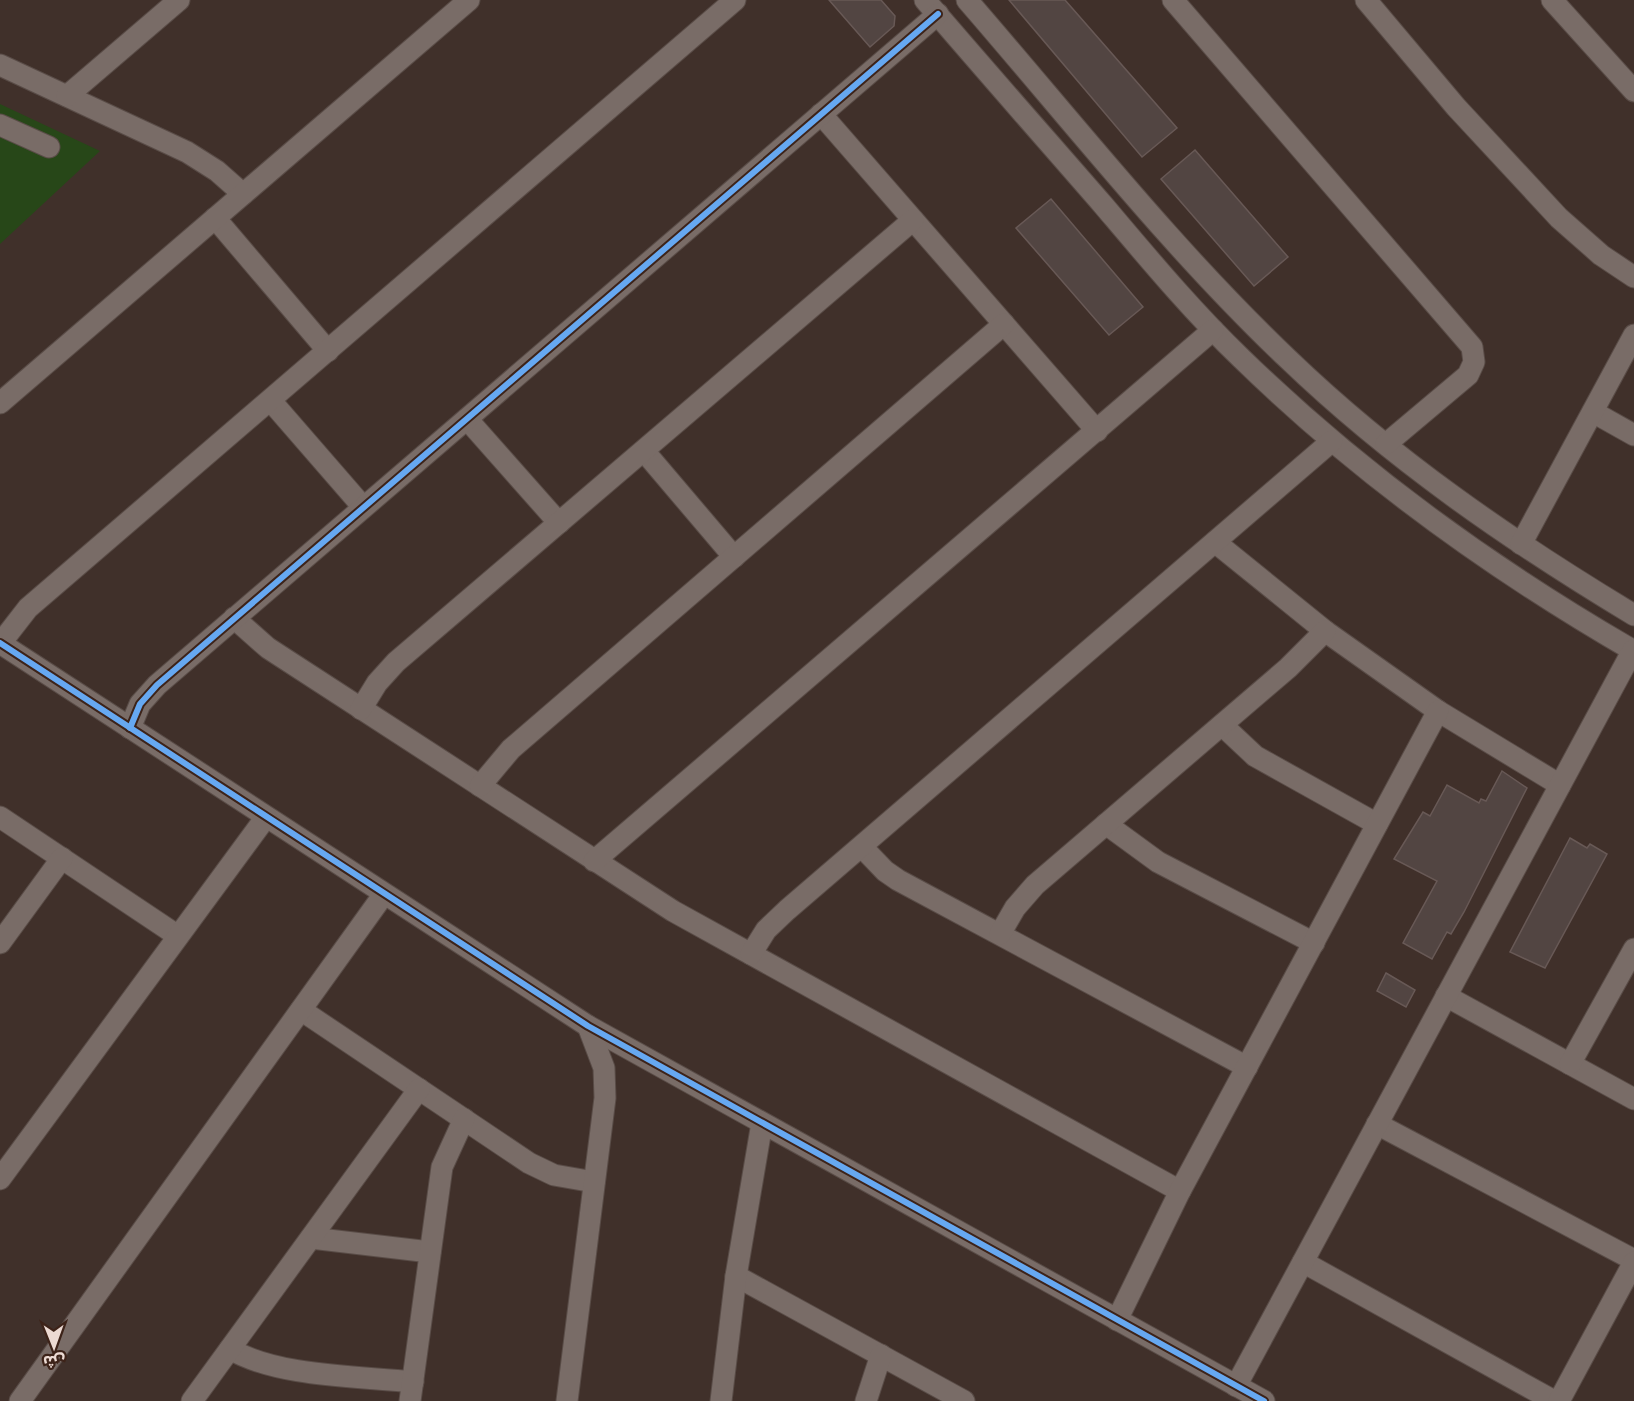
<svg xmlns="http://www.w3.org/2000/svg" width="1634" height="1401" viewBox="0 0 1634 1401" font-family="Overpass,'Noto Sans Arabic',sans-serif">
	<rect width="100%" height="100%" fill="#40302a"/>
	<path fill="#274718" d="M 0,104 L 100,151 L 0,244 Z"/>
	<g fill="#524542" stroke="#685956" stroke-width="1.5">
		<path d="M 829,0 L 881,0 L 895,16 L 894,26 L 870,47 Z"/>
		<path d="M 1009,0 L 1065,0 L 1177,128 L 1142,157 Z"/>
		<path d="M 1195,150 L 1288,257 L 1254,286 L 1161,179 Z"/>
		<path d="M 1051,199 L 1143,307 L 1109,335 L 1016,228 Z"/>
		<path d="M 1502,771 L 1527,788 L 1464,912 L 1451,934 L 1447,932 L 1432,959 L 1403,943 L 1437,881 L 1394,859 L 1423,812 L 1430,816 L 1447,785 L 1479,803 L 1481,799 L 1486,801 Z"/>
		<path d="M 1570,838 L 1587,848 L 1590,844 L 1607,854 L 1545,968 L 1510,952 Z"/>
		<path d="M 1386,973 L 1415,990 L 1406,1007 L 1377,991 Z"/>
	</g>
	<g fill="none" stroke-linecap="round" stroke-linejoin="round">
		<defs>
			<g id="minor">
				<path d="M 925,0 C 984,69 1044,137 1104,206 C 1148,258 1192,311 1241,358 C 1359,473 1492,569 1634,651"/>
				<path d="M 967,0 C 1072,121 1172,249 1288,359 C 1392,459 1511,541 1634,615"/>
				<path d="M 1173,0 L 1472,347 L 1474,362 L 1468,375 L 1386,444"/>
				<path d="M 1366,0 L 1456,107 L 1559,218 L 1601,255 L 1634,277"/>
				<path d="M 1552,0 L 1634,91"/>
				<path d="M 0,65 L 187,152 L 217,171 L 243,194"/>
				<path d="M 67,96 L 179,0"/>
				<path d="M 821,114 L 1097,431"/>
				<path d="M 0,125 L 49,147"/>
				<path d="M 215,218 L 328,351"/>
				<path d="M 271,401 L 363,507"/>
				<path d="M 0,403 L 469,0"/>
				<path d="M 1593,412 L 1634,435"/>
				<path d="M 467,419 L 559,523"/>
				<path d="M 644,451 L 734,557"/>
				<path d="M 1215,542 L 1325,631 L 1438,711 L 1560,785"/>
				<path d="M 1521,544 L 1634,335"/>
				<path d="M 234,618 L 268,648 L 673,911 L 1180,1191"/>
				<path d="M 0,643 L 588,1026 L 1264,1401"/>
				<path d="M 0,644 L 28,608 L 735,0"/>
				<path d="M 361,709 L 377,683 L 396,662 L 913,220"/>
				<path d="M 1222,725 L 1255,756 L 1377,824"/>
				<path d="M 130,728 L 140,704 L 157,685 L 938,14"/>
				<path d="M 480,786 L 511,749 L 1004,324"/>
				<path d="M 0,817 L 178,936"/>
				<path d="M 1106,824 L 1158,862 L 1314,943"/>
				<path d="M 862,847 L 885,871 L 898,880 L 1247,1067"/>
				<path d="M 594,861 L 1213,330"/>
				<path d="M 1000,934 L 1015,908 L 1035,885 L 1288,668 L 1325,631"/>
				<path d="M 0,943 L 62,858"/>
				<path d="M 751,954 L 766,930 L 787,910 L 1332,441"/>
				<path d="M 1446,996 L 1634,1099"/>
				<path d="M 301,1010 L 529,1163 L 554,1175 L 594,1182"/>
				<path d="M 1570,1064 L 1634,949"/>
				<path d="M 1377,1124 L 1634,1260"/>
				<path d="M 0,1179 L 266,817"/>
				<path d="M 311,1238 L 430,1252"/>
				<path d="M 1303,1262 L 1554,1401"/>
				<path d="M 736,1276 L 964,1401"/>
				<path d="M 1117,1320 L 1180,1191 L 1438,711"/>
				<path d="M 230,1349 C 278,1377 357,1376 413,1382"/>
				<path d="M 1236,1386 L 1633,650"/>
				<path d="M 20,1401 L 384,894"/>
				<path d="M 192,1401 L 419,1089"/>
				<path d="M 410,1401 L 442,1167 L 464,1119"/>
				<path d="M 567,1401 L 605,1098 L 604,1068 L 588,1026"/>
				<path d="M 721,1401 L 736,1276 L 762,1123"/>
				<path d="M 866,1401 L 881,1355"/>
				<path d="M 1559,1401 L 1634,1262"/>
			</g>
		</defs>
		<use href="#minor" stroke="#594c47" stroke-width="23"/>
		<use href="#minor" stroke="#796c67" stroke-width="21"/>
		<defs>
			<g id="cycleway">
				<path d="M 0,643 L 588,1026 L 1264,1401"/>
				<path d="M 130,728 L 140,704 L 157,685 L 938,14"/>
			</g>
		</defs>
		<use href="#cycleway" stroke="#3d2319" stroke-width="10"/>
		<use href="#cycleway" stroke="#66a8f1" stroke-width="6"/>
	</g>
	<g transform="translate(54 1347) rotate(179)" stroke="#3d2319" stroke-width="4.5" paint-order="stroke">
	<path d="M0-4.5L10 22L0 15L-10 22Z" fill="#ecdad3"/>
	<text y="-9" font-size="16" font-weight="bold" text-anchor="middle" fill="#ecdad3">ش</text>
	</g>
</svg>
